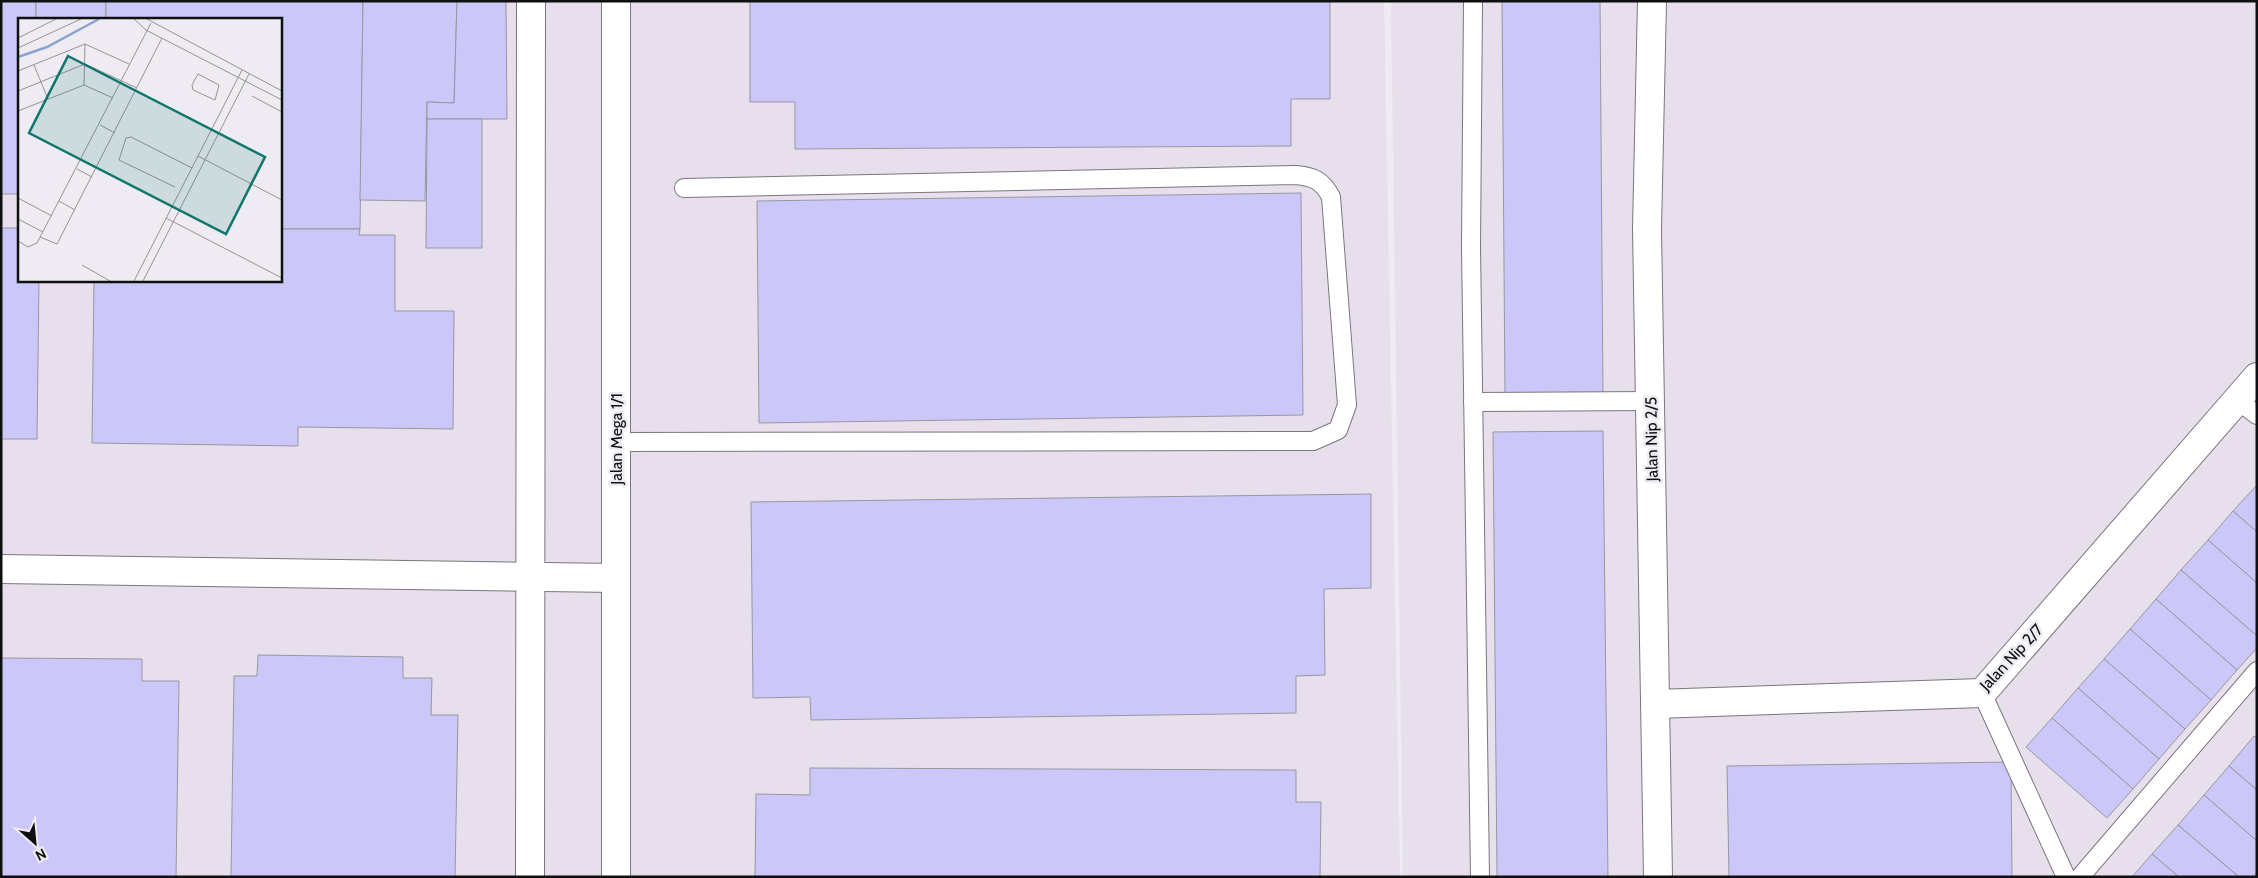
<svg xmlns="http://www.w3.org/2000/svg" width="2258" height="878" viewBox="0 0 2258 878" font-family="Cabin,sans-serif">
	<rect width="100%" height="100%" fill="#efebf2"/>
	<g fill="#e8dfed" fill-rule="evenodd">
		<path d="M 1,1 L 1384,1 L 1400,877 L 1,877 ZM 19,19 L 280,19 L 280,280 L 19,280 Z"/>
		<path d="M 1391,1 L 2257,1 L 2257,877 L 1403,877 Z"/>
	</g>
	<g fill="#cbc8f9" stroke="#97979f">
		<path d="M 1,1 L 36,1 L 36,19 L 19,19 L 19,194 L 1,194 Z"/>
		<rect x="36" y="1" width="70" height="18"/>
		<path d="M 106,1 L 363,1 L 360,229 L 280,229 L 280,19 L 106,19 Z"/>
		<path d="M 363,1 L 457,1 L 454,103 L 427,102 L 425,201 L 360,200 Z"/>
		<path d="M 457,1 L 506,1 L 507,119 L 427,119 L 427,102 L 454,103 Z"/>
		<path d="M 750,1 L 1330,1 L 1330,99 L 1291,99 L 1291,146 L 795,149 L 795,102 L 750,102 Z"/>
		<path d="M 1502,1 L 1600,1 L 1603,396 L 1505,397 Z"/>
		<path d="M 427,119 L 482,119 L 482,248 L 426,248 Z"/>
		<path d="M 1301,193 L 1303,415 L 759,423 L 757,201 Z"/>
		<path d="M 1,228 L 19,228 L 19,280 L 39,280 L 37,439 L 1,439 Z"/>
		<path d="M 280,229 L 360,229 L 359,235 L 395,235 L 395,311 L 454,311 L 453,429 L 298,427 L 298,446 L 92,443 L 94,280 L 280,280 Z"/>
		<path d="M 1603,431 L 1608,877 L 1497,877 L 1493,432 Z"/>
		<path d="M 2257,485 L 2257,532 L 2233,511 Z"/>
		<path d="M 1371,494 L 1371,588 L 1324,589 L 1325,675 L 1296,676 L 1296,713 L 811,720 L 810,697 L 753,698 L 751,502 Z"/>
		<path d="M 2233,511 L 2257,532 L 2257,583 L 2208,540 Z"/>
		<path d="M 2208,540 L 2257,583 L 2257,636 L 2181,570 Z"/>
		<path d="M 2181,570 L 2257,636 L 2257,648 L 2237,670 L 2156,599 Z"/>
		<path d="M 2156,599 L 2237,670 L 2211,700 L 2130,629 Z"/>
		<path d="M 2130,629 L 2211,700 L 2185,729 L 2104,659 Z"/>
		<path d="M 258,655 L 403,657 L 403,678 L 432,678 L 431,715 L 458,715 L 455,877 L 231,877 L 234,676 L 257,676 Z"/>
		<path d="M 1,658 L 142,659 L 142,681 L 179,681 L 176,877 L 1,877 Z"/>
		<path d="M 2104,659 L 2185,729 L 2159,759 L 2078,688 Z"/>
		<path d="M 2078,688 L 2159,759 L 2133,789 L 2052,718 Z"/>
		<path d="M 2052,718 L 2133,789 L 2107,818 L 2026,747 Z"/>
		<path d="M 2254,736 L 2257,738 L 2257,790 L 2229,766 Z"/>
		<path d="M 2011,762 L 2012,877 L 1729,877 L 1727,766 Z"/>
		<path d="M 2229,766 L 2257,790 L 2257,841 L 2204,795 Z"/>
		<path d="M 810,768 L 1296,770 L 1296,802 L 1321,802 L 1320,877 L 755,877 L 756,794 L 810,795 Z"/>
		<path d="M 2204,795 L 2257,841 L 2257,872 L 2253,877 L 2239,877 L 2178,825 Z"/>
		<path d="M 2178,825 L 2239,877 L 2179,877 L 2152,854 Z"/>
		<path d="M 2152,854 L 2179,877 L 2132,877 Z"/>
	</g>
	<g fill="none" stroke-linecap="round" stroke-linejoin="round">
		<defs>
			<g id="service">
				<path d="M 1473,1 L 1471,247 L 1480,877"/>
				<path d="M 2237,400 L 2257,415"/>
				<path d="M 1473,402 L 1650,401"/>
				<path d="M 616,442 L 1313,441 L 1338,430 L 1347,405 L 1331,197 C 1322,180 1314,177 1296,175 L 684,188"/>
				<path d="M 1982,693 L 2066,877"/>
				<path d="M 2080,877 L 2257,671"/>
			</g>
			<g id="minor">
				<path d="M 1652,1 L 1647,229 L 1658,877"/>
				<path d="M 1,569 L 616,578"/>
				<path d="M 1655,704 L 1982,693 L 2257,377"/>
				<path d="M 530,877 L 531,1"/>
				<path d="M 616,877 L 616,1"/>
			</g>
		</defs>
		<use href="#service" stroke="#7b767d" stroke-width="20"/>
		<use href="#minor" stroke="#7b767d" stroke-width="30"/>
		<use href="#service" stroke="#fff" stroke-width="18"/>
		<use href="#minor" stroke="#fff" stroke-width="28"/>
	</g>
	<g text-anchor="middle" stroke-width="5" stroke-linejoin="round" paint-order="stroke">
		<g font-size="16" fill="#0f0e10" stroke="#efebf2">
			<text transform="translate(616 439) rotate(-90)" y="6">Jalan Mega 1/1</text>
			<text transform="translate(1651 439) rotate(-91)" y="6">Jalan Nip 2/5</text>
			<text transform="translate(2011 657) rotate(-47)" y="6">Jalan Nip 2/7</text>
		</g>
	</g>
	<g transform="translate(18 18)">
		<rect width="264" height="264" fill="#efebf2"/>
		<path fill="none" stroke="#8ba4ce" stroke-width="2.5" d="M 0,39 L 29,29 L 81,1"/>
		<path fill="none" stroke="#959398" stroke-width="1" d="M 116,1 L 128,12 L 264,82M 129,1 L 264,73M 0,20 L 38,1M 0,30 L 63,1M 16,47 L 30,81M 0,53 L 67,26 L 111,46M 180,56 L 201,67 L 197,82 L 175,72 L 174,67 ZM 66,67 L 67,26M 0,73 L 67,46 L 119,70M 234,78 L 264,94M 0,93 L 66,67 L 95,80M 82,107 L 97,115M 180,138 L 264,182M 59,151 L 74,159M 157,169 L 101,142 L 108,120 L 113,119 L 174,150M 0,180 L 34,198M 41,183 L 57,192M 148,200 L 264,260M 0,201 L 25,214M 22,219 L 39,226 L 144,20M 0,223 L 10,229 L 19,225 L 133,5M 64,247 L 92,263M 116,263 L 224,52M 125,263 L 231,56"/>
		<path fill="#0f766e" fill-opacity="0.15" stroke="#0f766e" stroke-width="2.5" d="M 50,38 L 247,139 L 208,216 L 11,115 Z"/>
		<rect width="264" height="264" fill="none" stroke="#0f0e10" stroke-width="2.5"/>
	</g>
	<rect width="2258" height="878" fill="none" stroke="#0f0e10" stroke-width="5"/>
	<g transform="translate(35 843) rotate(153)" stroke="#efebf2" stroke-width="4" paint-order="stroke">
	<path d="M0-4L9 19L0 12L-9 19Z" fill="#0f0e10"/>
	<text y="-8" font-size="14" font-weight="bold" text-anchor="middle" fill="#0f0e10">N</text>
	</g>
</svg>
